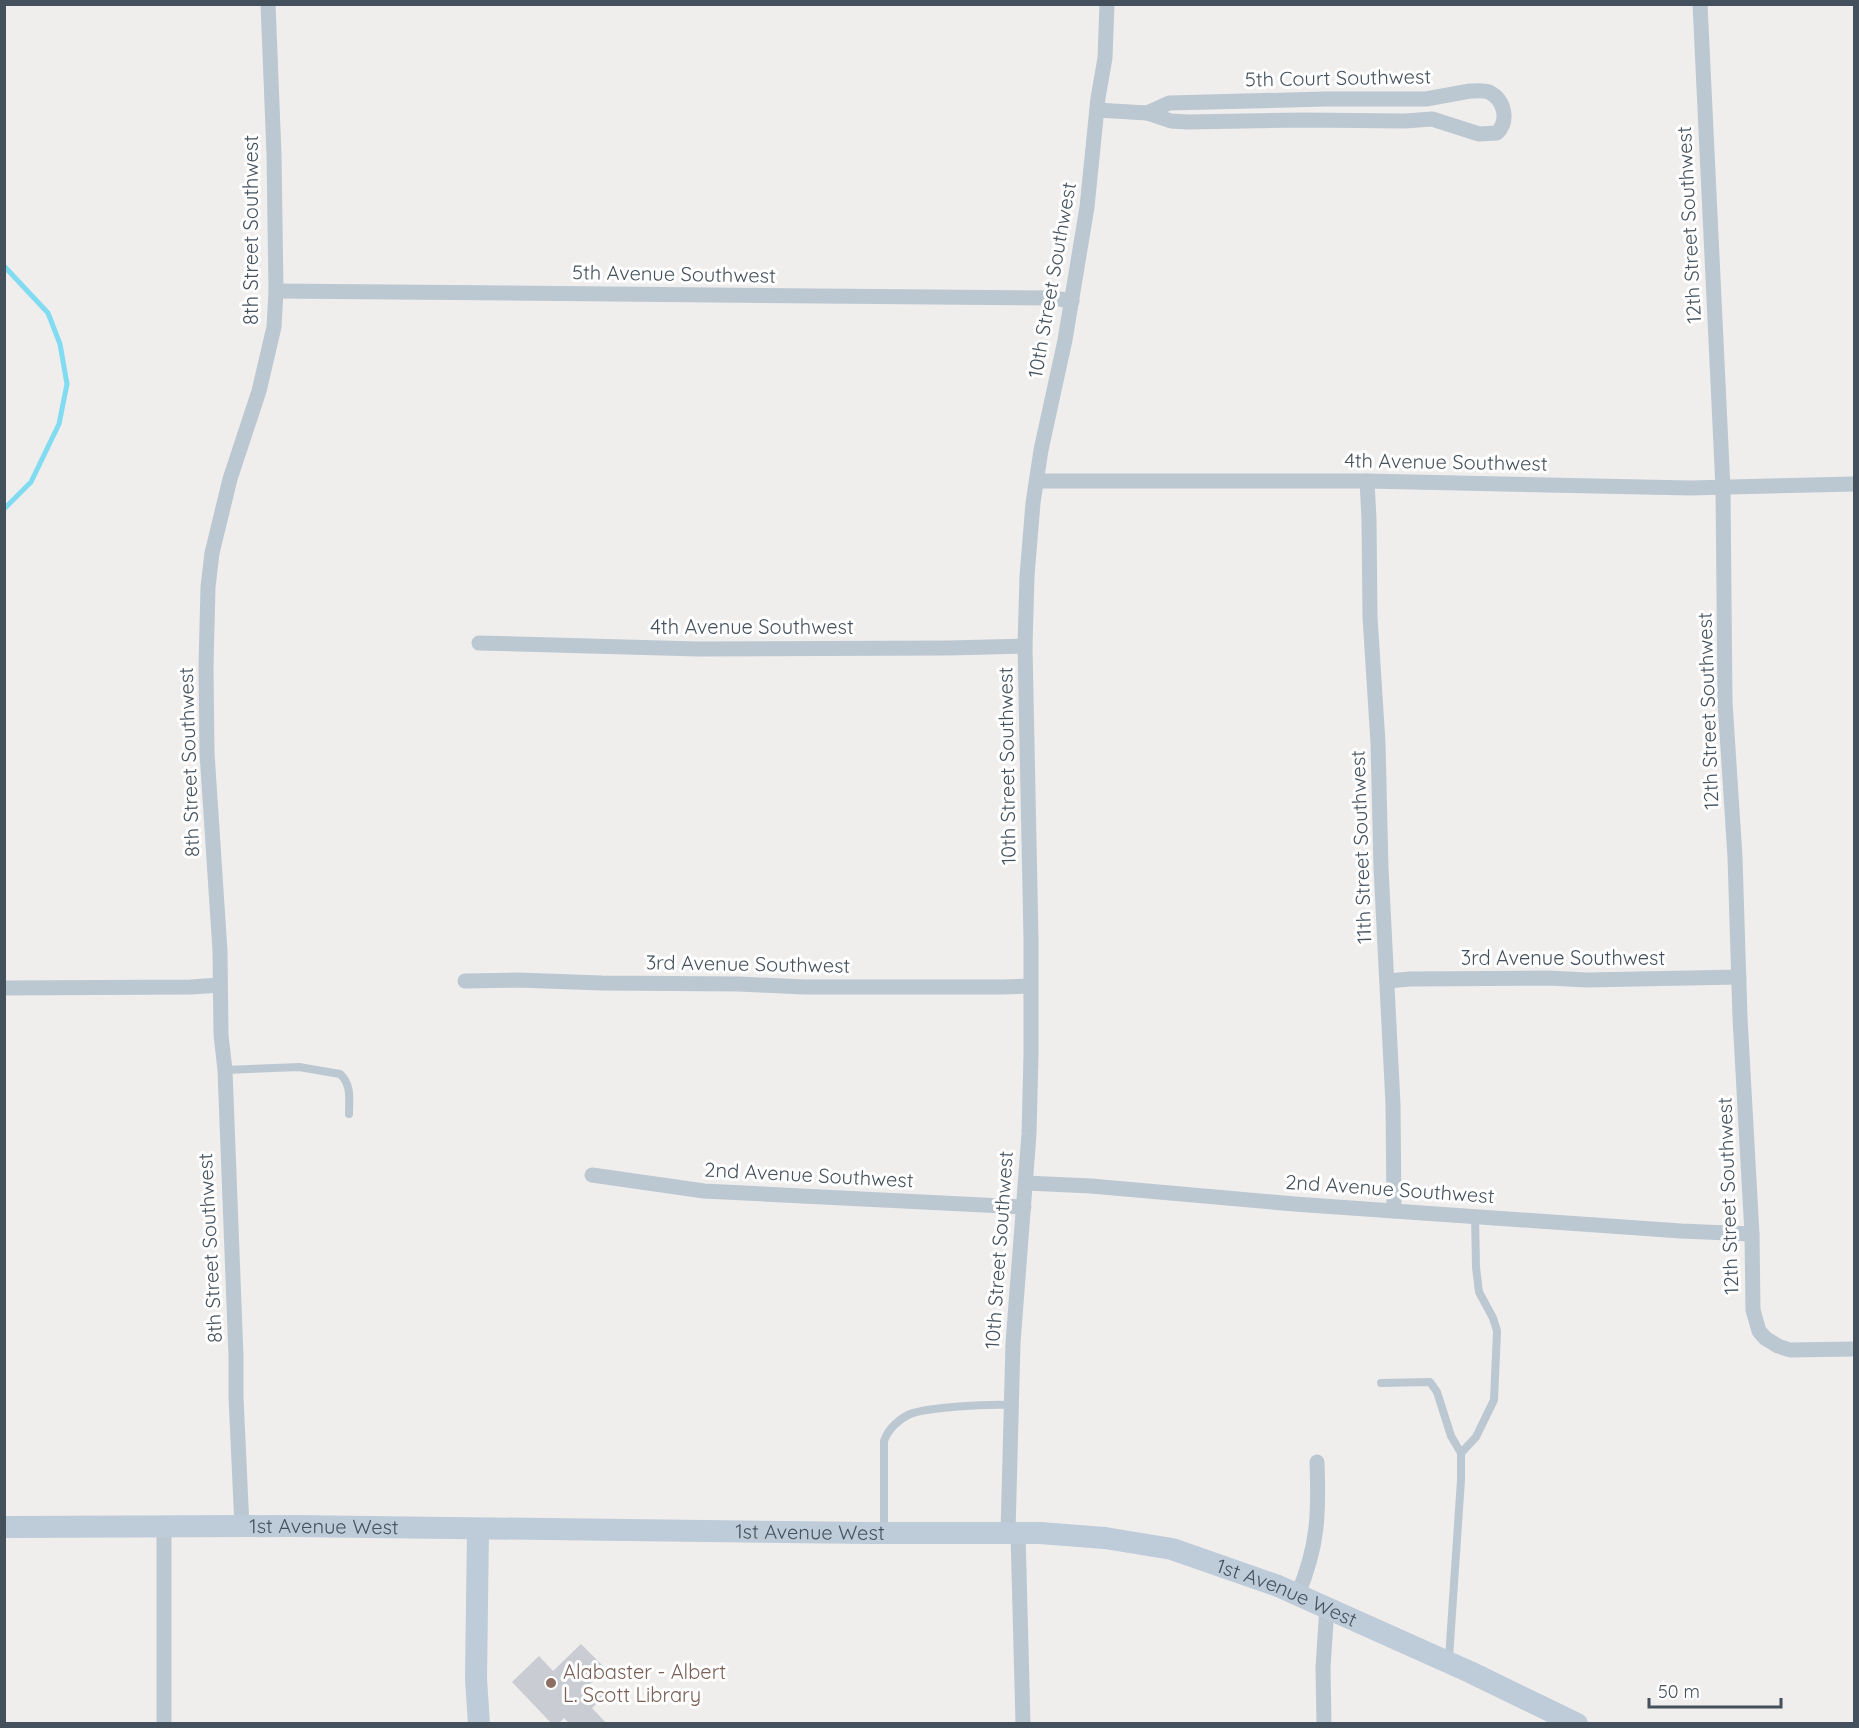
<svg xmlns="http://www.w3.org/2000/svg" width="1859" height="1728" viewBox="0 0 1859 1728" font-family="Quicksand,sans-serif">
	<rect width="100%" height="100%" fill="#f0eded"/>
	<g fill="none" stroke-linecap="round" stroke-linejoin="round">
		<path stroke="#81dcf2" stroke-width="5" d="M 4,266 L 48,313 L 60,344 L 67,384 L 59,424 L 31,482 L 4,509"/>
	</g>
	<path fill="#c9ccd3" d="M 581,1644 L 606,1669 L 590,1684 L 603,1697 L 592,1708 L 607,1724 L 570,1724 L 564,1718 L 558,1724 L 552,1724 L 512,1682 L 539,1656 L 553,1671 Z"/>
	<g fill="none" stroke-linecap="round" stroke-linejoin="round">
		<g stroke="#bcc8d1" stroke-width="8">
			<path d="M 225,1070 L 299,1067 L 340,1074 C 352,1085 349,1099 349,1114"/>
			<path d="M 1381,1383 L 1430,1382 L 1437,1392 L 1451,1436 L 1461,1453"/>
			<path d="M 884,1531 L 884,1441 C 888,1429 899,1419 910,1414 C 929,1407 988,1404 1010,1405"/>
			<path d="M 1449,1658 L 1461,1480 L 1461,1453 L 1476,1437 L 1494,1400 L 1497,1331 L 1493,1318 L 1479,1292 L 1476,1267 L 1475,1216"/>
		</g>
		<g stroke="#bcc8d1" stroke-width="15">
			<path d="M 1700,4 L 1723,488 L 1725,702 L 1735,857 L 1740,1018 L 1752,1234 L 1753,1310 L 1759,1331 L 1765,1338 L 1778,1346 L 1790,1350 L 1854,1349"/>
			<path d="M 1470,91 C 1476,91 1484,90 1489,92 C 1505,100 1509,121 1497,133 L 1479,134 L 1432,119 L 1405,121 L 1304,120 L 1188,122 L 1171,121 L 1147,113 L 1169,103 L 1326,99 L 1426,99 Z"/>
			<path d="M 1097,110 L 1147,113"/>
			<path d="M 276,291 L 1053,298 L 1072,301"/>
			<path d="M 1037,481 L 1367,481 L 1690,488 L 1854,484"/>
			<path d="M 1367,481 L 1369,519 L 1370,617 L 1378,743 L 1381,868 L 1393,1104 L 1394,1211"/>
			<path d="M 479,643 L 698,649 L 948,648 L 1025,646"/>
			<path d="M 465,981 L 517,980 L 602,983 L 739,984 L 804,987 L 1002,987 L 1030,986"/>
			<path d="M 1387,981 L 1410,979 L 1548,978 L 1587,980 L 1739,977"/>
			<path d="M 4,988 L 191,987 L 220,985"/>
			<path d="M 592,1175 L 704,1191 L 1024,1207"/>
			<path d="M 1026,1183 L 1091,1186 L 1294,1204 L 1681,1231 L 1752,1234"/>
			<path d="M 242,1527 L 236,1397 L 236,1356 L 225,1070 L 221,1035 L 220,951 L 207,753 L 206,666 L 208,587 L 212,553 L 230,479 L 259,391 L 274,327 L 276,291 L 274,154 L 268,4"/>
			<path d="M 1008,1533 L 1013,1343 L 1029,1134 L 1031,1055 L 1031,939 L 1025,646 L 1027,576 L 1033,503 L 1041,450 L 1065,340 L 1087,207 L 1098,98 L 1105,58 L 1107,4"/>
			<path d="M 1018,1533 L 1023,1724"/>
			<path d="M 1298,1594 C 1318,1546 1319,1514 1317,1462"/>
			<path d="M 164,1724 L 164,1526"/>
			<path d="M 1324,1724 L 1323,1668 L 1327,1606"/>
		</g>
		<g stroke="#becbd8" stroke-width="22">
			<path id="s1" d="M 4,1527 L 291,1526 L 870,1533 L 1040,1533 L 1105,1538 L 1172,1549 L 1278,1586 L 1470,1672 L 1577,1724"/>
			<path d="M 478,1529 L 476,1679 L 479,1724"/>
		</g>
	</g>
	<circle fill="#8d6e63" stroke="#fff" stroke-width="2" cx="551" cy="1683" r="6"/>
	<g text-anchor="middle" stroke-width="6" stroke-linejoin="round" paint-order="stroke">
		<g font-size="20" fill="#44515c" stroke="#fff">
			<text transform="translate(1338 78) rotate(-1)" y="7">5th Court Southwest</text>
			<text transform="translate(1689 225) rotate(-93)" y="7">12th Street Southwest</text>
			<text transform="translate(251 230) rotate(-90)" y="7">8th Street Southwest</text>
			<text transform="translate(674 274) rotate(1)" y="7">5th Avenue Southwest</text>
			<text transform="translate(1052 280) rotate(-80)" y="7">10th Street Southwest</text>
			<text transform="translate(1446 462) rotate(1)" y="7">4th Avenue Southwest</text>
			<text x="752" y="634">4th Avenue Southwest</text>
			<text transform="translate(1708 711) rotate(-92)" y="7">12th Street Southwest</text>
			<text transform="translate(189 762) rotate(-92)" y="7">8th Street Southwest</text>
			<text transform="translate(1007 766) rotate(-91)" y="7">10th Street Southwest</text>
			<text transform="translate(1361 847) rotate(-92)" y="7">11th Street Southwest</text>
			<text x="1563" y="965">3rd Avenue Southwest</text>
			<text transform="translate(748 964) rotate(1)" y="7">3rd Avenue Southwest</text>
			<text transform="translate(809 1175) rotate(3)" y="7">2nd Avenue Southwest</text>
			<text transform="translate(1390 1189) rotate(4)" y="7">2nd Avenue Southwest</text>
			<text transform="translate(1728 1196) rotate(-92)" y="7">12th Street Southwest</text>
			<text transform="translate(210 1248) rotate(-93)" y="7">8th Street Southwest</text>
			<text transform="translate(999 1250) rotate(-86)" y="7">10th Street Southwest</text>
			<text dy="7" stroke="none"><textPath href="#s1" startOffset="320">1st Avenue West</textPath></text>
			<text dy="7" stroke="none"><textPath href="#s1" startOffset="806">1st Avenue West</textPath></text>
			<text dy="7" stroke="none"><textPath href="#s1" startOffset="1292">1st Avenue West</textPath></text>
		</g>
		<g font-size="20" fill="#785e54" stroke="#fff" text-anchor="start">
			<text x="563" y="1679">Alabaster - Albert<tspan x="563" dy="23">L. Scott Library</tspan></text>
		</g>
	</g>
	<rect width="1859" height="1728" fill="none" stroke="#44515c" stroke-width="12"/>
	<path d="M1649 1698v9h132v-9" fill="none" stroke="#44515c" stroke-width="3"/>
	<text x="1658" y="1698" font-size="18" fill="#44515c" stroke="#ffffff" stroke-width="4.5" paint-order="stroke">50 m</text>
</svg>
